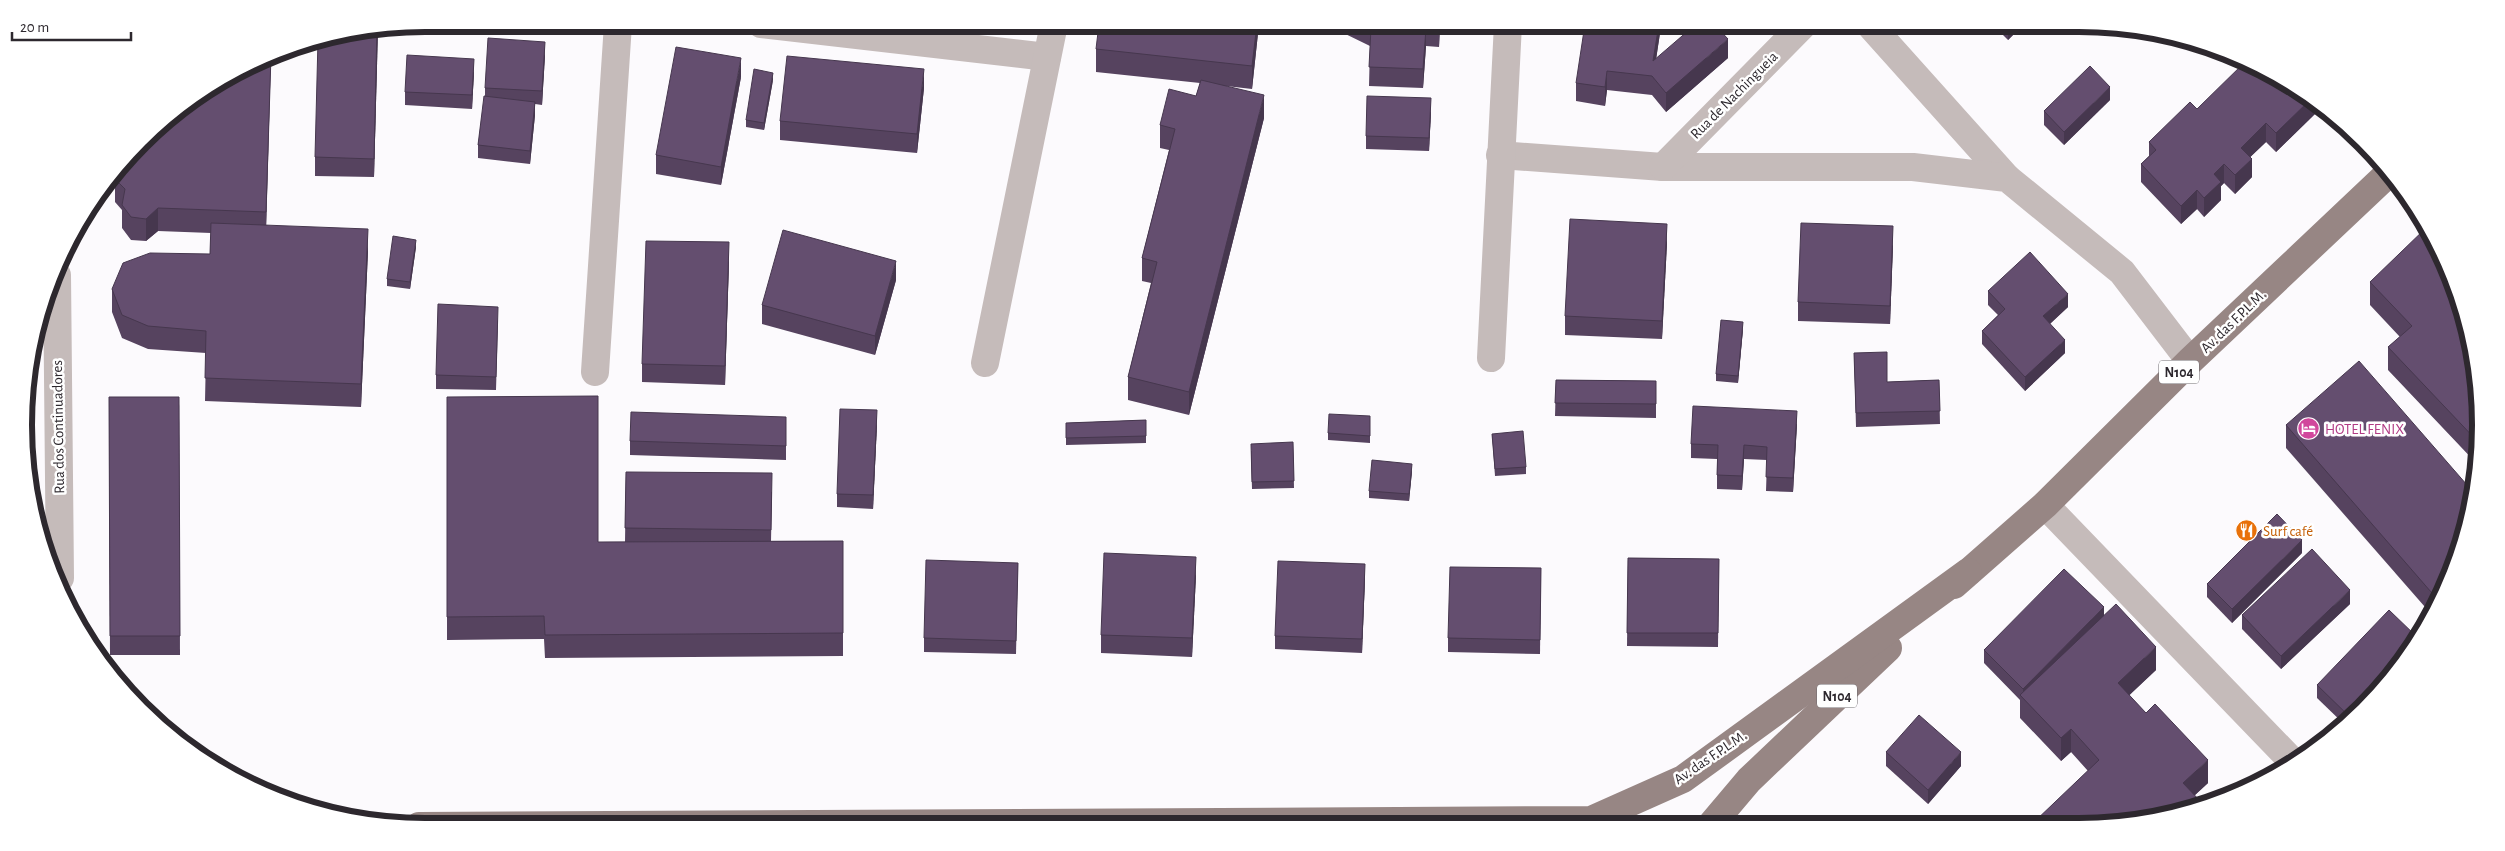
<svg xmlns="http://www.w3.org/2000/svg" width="2505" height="851" viewBox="0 0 2505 851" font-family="'Alegreya Sans',sans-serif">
	<rect width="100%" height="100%" fill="#fcfafd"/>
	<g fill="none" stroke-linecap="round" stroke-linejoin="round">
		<g stroke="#c5bbba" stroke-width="28">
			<path d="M 761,24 L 1047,57"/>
			<path d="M 1869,24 L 2007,178"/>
			<path d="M 1500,155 L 1663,167 L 1913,167 L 2007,178 L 2122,272 L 2190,361"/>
			<path d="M 1663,167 L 1804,24"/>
			<path d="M 57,275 L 60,578"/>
			<path d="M 1491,358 L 1508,24"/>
			<path d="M 985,363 L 1054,24"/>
			<path d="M 595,372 L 618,24"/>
			<path d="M 2045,505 L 2293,762"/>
		</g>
		<g stroke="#978684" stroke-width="28">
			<path d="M 1954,585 L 2045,505 L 2190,361 L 2390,172"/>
			<path d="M 1711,825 L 1749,780 L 1888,648"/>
			<path d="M 419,826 L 1591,820 L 1683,779 L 1968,572"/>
		</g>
	</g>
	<g fill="#56435f">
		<path d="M 465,24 L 519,24 L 519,32 L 465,27 Z"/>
		<path d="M 1259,24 L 1252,89 L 1226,86 L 1264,118 L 1189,415 L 1128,400 L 1128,377 L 1151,283 L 1142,281 L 1142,258 L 1169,150 L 1160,148 L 1160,125 L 1196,96 L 1200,83 L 1096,72 L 1096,49 Z"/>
		<path d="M 1327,24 L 1440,24 L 1439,47 L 1426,46 L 1423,88 L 1369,86 L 1370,46 L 1327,25 Z"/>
		<path d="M 1660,24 L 1660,33 L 1656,59 L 1728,58 L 1666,112 L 1652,95 L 1607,90 L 1605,106 L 1576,101 L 1576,83 Z"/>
		<path d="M 1992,24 L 2039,24 L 2029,34 L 2022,26 L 2008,40 Z"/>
		<path d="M 378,28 L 374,177 L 315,176 L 315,157 Z"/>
		<path d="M 271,55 L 266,225 L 368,251 L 361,407 L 205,401 L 206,353 L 148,349 L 122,338 L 112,312 L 112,289 L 210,254 L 211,233 L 158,231 L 146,241 L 131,240 L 122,228 L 122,210 L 115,202 L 115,179 L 117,178 L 117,170 L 160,124 Z"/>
		<path d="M 545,55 L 542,105 L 535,104 L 535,115 L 530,164 L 478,158 L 478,145 L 485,96 L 485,88 Z"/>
		<path d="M 474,72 L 472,109 L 405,105 L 405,92 Z"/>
		<path d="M 741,77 L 721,185 L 656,174 L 656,155 Z"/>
		<path d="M 773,80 L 764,130 L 746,127 L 746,120 Z"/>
		<path d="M 924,88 L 917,153 L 780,140 L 780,121 Z"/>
		<path d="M 2110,100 L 2064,145 L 2044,125 L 2044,111 Z"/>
		<path d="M 2318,103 L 2318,111 L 2276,152 L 2266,142 L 2250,157 L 2252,177 L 2235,194 L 2224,183 L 2221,186 L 2221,200 L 2204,217 L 2197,209 L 2181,224 L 2141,182 L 2141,164 L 2149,156 L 2149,142 L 2197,109 Z"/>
		<path d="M 1431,112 L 1429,151 L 1366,149 L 1366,136 Z"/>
		<path d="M 1667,243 L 1662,339 L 1565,335 L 1565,316 Z"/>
		<path d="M 1893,245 L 1890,324 L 1798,321 L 1798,302 Z"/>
		<path d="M 416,247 L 410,289 L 387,286 L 387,279 Z"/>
		<path d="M 729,261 L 725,385 L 642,382 L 642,364 Z"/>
		<path d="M 896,280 L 875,355 L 762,324 L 762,305 Z"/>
		<path d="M 2370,282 L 2478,373 L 2480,451 L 2478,465 L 2388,370 L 2388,347 L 2400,337 L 2370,305 Z"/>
		<path d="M 1988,291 L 2068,307 L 2050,324 L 2065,353 L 2025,391 L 1982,344 L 1982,331 L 1998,315 L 1988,305 Z"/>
		<path d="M 498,320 L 496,390 L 436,389 L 436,375 Z"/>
		<path d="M 1743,329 L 1738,383 L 1716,381 L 1716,374 Z"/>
		<path d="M 1854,353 L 1887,382 L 1939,380 L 1940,424 L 1856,427 Z"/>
		<path d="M 1556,380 L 1656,381 L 1656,418 L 1555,416 Z"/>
		<path d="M 109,397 L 179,397 L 180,655 L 110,655 Z"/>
		<path d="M 447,397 L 598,542 L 625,542 L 626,472 L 772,492 L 771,541 L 843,541 L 843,656 L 545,658 L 544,639 L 447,640 Z"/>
		<path d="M 1370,416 L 1370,443 L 1328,440 L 1328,433 Z"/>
		<path d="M 1146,420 L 1146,443 L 1066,445 L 1066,423 Z"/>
		<path d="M 877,424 L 873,509 L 837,507 L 837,494 Z"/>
		<path d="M 1797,424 L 1793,492 L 1766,491 L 1767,460 L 1744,459 L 1742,490 L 1717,489 L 1717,459 L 1691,458 L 1691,444 Z"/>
		<path d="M 2286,425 L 2468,529 L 2432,615 L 2286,448 Z"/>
		<path d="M 786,431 L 786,460 L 630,455 L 630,441 Z"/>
		<path d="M 1492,434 L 1526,467 L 1526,474 L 1495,476 Z"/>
		<path d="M 1293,442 L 1294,488 L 1252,489 L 1251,451 Z"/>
		<path d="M 1412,471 L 1409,501 L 1369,498 L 1369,491 Z"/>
		<path d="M 2302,553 L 2232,623 L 2207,597 L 2207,584 Z"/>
		<path d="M 1628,558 L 1719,559 L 1718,647 L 1627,646 Z"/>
		<path d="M 1018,563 L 1016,654 L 924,652 L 924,638 Z"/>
		<path d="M 1541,568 L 1540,654 L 1448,652 L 1448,638 Z"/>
		<path d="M 1196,575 L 1192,657 L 1101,653 L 1101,635 Z"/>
		<path d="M 1365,578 L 1362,653 L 1275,649 L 1275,636 Z"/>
		<path d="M 2350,604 L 2281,669 L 2242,629 L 2242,615 Z"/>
		<path d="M 2104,616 L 2156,670 L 2129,695 L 2208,783 L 2195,795 L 2088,771 L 2071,752 L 2061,761 L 2020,718 L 2020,700 L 1984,663 L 1984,650 Z"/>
		<path d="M 2418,638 L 2346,726 L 2317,698 L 2317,685 Z"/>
		<path d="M 1886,752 L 1961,766 L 1928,804 L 1886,766 Z"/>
	</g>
	<g fill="#46374e">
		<path d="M 1257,24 L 1259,24 L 1252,89 L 1252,66 Z"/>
		<path d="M 1439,24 L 1440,24 L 1439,47 Z"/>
		<path d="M 1659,24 L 1660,24 L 1660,33 L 1653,80 L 1653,61 Z"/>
		<path d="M 2008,24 L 2022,24 L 2022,26 L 2008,40 Z"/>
		<path d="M 2029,24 L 2039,24 L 2029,34 Z"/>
		<path d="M 377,28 L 378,28 L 374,177 L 374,159 Z"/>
		<path d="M 1426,28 L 1426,46 L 1423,88 L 1423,69 Z"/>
		<path d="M 1728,39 L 1728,58 L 1666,112 L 1666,93 Z"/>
		<path d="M 545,42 L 545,55 L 542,105 L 542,91 Z"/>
		<path d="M 271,55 L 266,234 L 266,212 Z"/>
		<path d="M 741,58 L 741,77 L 721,185 L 721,167 Z"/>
		<path d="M 474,59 L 474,72 L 472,109 L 472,95 Z"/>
		<path d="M 924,69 L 924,88 L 917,153 L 917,134 Z"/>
		<path d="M 1607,71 L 1607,90 L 1605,106 L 1605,87 Z"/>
		<path d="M 773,73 L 773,80 L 764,130 L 764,123 Z"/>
		<path d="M 2110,87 L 2110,100 L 2064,145 L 2064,132 Z"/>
		<path d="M 1264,95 L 1264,118 L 1189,415 L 1189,392 Z"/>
		<path d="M 1431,98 L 1431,112 L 1429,151 L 1429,138 Z"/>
		<path d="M 2311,99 L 2318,103 L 2318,111 L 2276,152 L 2276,133 Z"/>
		<path d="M 535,102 L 535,115 L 530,164 L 530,151 Z"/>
		<path d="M 2266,123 L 2266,142 L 2241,166 L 2241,148 Z"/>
		<path d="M 2252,159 L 2252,177 L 2235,194 L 2235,175 Z"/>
		<path d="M 2224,164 L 2224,183 L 2221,186 L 2221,200 L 2204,217 L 2204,198 L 2214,174 Z"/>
		<path d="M 2197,190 L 2197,209 L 2181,224 L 2181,206 Z"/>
		<path d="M 158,208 L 158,231 L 146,241 L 146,219 Z"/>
		<path d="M 1667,224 L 1667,243 L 1662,339 L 1662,321 Z"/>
		<path d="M 1893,226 L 1893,245 L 1890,324 L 1890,306 Z"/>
		<path d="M 368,229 L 368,251 L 361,407 L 361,384 Z"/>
		<path d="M 416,240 L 416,247 L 410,289 L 410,282 Z"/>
		<path d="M 729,242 L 729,261 L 725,385 L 725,366 Z"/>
		<path d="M 896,261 L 896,280 L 875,355 L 875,336 Z"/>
		<path d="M 2068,294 L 2068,307 L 2043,330 L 2043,316 Z"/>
		<path d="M 1743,322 L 1743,329 L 1738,383 L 1738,376 Z"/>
		<path d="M 2065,340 L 2065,353 L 2025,391 L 2025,377 Z"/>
		<path d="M 877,410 L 877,424 L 873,509 L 873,495 Z"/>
		<path d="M 1797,411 L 1797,424 L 1793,492 L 1793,478 Z"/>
		<path d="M 1744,445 L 1744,459 L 1742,490 L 1742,476 Z"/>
		<path d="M 1412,464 L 1412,471 L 1409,501 L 1409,494 Z"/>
		<path d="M 2302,540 L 2302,553 L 2232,623 L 2232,609 Z"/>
		<path d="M 1196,557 L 1196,575 L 1192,657 L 1192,638 Z"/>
		<path d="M 1365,564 L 1365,578 L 1362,653 L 1362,639 Z"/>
		<path d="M 2350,590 L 2350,604 L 2281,669 L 2281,656 Z"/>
		<path d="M 2104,607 L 2104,621 L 2023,698 L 2023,689 Z"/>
		<path d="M 2156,647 L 2156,670 L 2118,706 L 2118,683 Z"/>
		<path d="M 2071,729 L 2071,752 L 2061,761 L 2061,738 Z"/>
		<path d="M 1961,752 L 1961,766 L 1928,804 L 1928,790 Z"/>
		<path d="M 2208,760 L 2208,783 L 2183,806 L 2183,783 Z"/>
	</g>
	<g fill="#644e6f" stroke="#46374e">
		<path d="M 1099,24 L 1257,24 L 1252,66 L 1096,49 Z"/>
		<path d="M 1363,24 L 1439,24 L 1439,29 L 1426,28 L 1423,69 L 1369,67 L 1371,28 Z"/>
		<path d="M 1585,24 L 1659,24 L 1653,61 L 1696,24 L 1714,24 L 1728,39 L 1666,93 L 1652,76 L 1607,71 L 1605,87 L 1576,83 Z"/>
		<path d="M 377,28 L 374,159 L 315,157 L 318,40 L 347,31 Z"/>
		<path d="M 488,38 L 545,42 L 542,91 L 485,88 Z"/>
		<path d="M 676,47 L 741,58 L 721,167 L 656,155 Z"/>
		<path d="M 271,55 L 266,212 L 158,208 L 146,219 L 131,217 L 122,205 L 125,189 L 115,179 L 126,173 L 127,162 L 126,161 L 160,124 Z"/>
		<path d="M 407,55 L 474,59 L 472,95 L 405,92 Z"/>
		<path d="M 787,56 L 924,69 L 917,134 L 780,121 Z"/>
		<path d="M 2246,61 L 2257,65 L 2311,99 L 2276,133 L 2266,123 L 2241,148 L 2252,159 L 2235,175 L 2224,164 L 2214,174 L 2221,182 L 2204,198 L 2197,190 L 2181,206 L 2141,164 L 2156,150 L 2149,142 L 2190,102 L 2197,109 Z"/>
		<path d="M 2090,66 L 2110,87 L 2064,132 L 2044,111 Z"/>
		<path d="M 754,69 L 773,73 L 764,123 L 746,120 Z"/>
		<path d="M 1201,80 L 1264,95 L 1189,392 L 1128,377 L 1157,262 L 1142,258 L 1175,129 L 1160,125 L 1169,89 L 1196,96 Z"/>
		<path d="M 484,96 L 535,102 L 530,151 L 478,145 Z"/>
		<path d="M 1367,96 L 1431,98 L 1429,138 L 1366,136 Z"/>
		<path d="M 1570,219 L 1667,224 L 1662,321 L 1565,316 Z"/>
		<path d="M 211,223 L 368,229 L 361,384 L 205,378 L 206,331 L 148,326 L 122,315 L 112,289 L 123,263 L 150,253 L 210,254 Z"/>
		<path d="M 1801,223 L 1893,226 L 1890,306 L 1798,302 Z"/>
		<path d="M 2428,226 L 2460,296 L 2478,373 L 2480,444 L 2388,347 L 2412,326 L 2370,282 Z"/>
		<path d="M 783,230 L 896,261 L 875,336 L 762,305 Z"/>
		<path d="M 393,236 L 416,240 L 410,282 L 387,279 Z"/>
		<path d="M 646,241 L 729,242 L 725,366 L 642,364 Z"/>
		<path d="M 2030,252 L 2068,294 L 2043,316 L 2065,340 L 2025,377 L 1982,331 L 2005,309 L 1988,291 Z"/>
		<path d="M 438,304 L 498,307 L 496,377 L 436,375 Z"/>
		<path d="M 1721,320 L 1743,322 L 1738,376 L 1716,374 Z"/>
		<path d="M 1887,352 L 1887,382 L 1939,380 L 1940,411 L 1856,413 L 1854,353 Z"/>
		<path d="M 2359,361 L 2474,493 L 2468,529 L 2438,600 L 2286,425 Z"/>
		<path d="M 1556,380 L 1656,381 L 1656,404 L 1555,403 Z"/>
		<path d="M 598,396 L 598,542 L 843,541 L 843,633 L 545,635 L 544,616 L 447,617 L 447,397 Z"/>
		<path d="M 109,397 L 179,397 L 180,636 L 110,636 Z"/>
		<path d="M 1693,406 L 1797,411 L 1793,478 L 1766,477 L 1767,447 L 1744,445 L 1742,476 L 1717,475 L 1718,445 L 1691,444 Z"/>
		<path d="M 840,409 L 877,410 L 873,495 L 837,494 Z"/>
		<path d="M 631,412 L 786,417 L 786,446 L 630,441 Z"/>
		<path d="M 1329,414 L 1370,416 L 1370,436 L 1328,433 Z"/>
		<path d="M 1146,420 L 1146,436 L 1066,438 L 1066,423 Z"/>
		<path d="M 1523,431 L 1526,467 L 1495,469 L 1492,434 Z"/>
		<path d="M 1293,442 L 1294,481 L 1252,482 L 1251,444 Z"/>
		<path d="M 1372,460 L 1412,464 L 1409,494 L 1369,491 Z"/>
		<path d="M 626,472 L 772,473 L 771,530 L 625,528 Z"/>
		<path d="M 2277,514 L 2302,540 L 2232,609 L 2207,584 Z"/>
		<path d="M 2312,549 L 2350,590 L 2281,656 L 2242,615 Z"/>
		<path d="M 1104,553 L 1196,557 L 1192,638 L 1101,635 Z"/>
		<path d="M 1628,558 L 1719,559 L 1718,633 L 1627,633 Z"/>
		<path d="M 926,560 L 1018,563 L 1016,641 L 924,638 Z"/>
		<path d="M 1278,561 L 1365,564 L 1362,639 L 1275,636 Z"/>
		<path d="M 1450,567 L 1541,568 L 1540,640 L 1448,638 Z"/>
		<path d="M 2064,569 L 2104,607 L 2023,689 L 1984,650 Z"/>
		<path d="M 2116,604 L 2156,647 L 2118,683 L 2146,713 L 2155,704 L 2208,760 L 2183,783 L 2202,803 L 2132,824 L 2032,824 L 2099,760 L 2071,729 L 2061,738 L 2020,695 Z"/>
		<path d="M 2389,610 L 2418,638 L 2352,719 L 2317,685 Z"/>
		<path d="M 1919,715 L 1961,752 L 1928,790 L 1886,752 Z"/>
	</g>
	<defs>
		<symbol id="hotel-disc" viewBox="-11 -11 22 22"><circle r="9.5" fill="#d1479c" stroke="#fff"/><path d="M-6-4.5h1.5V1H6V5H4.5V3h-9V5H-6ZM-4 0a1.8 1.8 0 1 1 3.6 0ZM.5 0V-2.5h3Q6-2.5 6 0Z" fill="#fff"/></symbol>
		<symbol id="restaurant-disc" viewBox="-11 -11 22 22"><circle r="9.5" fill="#e8710a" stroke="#fff"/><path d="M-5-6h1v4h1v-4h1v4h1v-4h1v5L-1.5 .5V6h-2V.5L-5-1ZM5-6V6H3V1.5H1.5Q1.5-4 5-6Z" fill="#fff"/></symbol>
	</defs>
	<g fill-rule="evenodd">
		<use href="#hotel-disc" x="2296" y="416" width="25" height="25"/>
		<use href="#restaurant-disc" x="2234" y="518" width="25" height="25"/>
	</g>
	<g text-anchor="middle" stroke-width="5" stroke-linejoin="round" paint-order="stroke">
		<g fill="#fff" stroke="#6c686d" stroke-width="1">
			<rect x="2159" y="360.5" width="40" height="23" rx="4"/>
			<rect x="1817" y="684.5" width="40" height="23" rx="4"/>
		</g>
		<g font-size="14" font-weight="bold" fill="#2d282e">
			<text x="2179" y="377">N104</text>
			<text x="1837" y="701">N104</text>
		</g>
		<g font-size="15" fill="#2d282e" stroke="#fff">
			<text transform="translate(1734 95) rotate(-45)" y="5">Rua de Nachingueia</text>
			<text transform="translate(2233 321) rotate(-44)" y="5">Av. das F.P.L.M.</text>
			<text transform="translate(58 427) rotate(-91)" y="5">Rua dos Continuadores</text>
			<text transform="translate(1710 757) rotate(-34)" y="5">Av. das F.P.L.M.</text>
		</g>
		<g font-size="15" fill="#b23c85" stroke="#fff" text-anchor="start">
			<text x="2325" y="434">HOTEL FENIX</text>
		</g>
		<g font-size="15" fill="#c56008" stroke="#fff" text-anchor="start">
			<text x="2263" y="536">Surf café</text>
		</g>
	</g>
	<path d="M0 0H2505V851H0ZM425 32H2079A393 393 0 0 1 2472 425V425A393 393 0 0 1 2079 818H425A393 393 0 0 1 32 425V425A393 393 0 0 1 425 32Z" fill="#fff" fill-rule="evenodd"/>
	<path fill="none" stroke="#2d282e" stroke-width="6" d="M425 32H2079A393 393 0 0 1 2472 425V425A393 393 0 0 1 2079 818H425A393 393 0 0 1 32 425V425A393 393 0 0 1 425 32Z"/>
	<path d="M12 32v8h119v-8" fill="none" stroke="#2d282e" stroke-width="2.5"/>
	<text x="20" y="32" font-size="15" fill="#2d282e" stroke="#ffffff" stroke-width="4" paint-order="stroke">20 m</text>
</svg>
